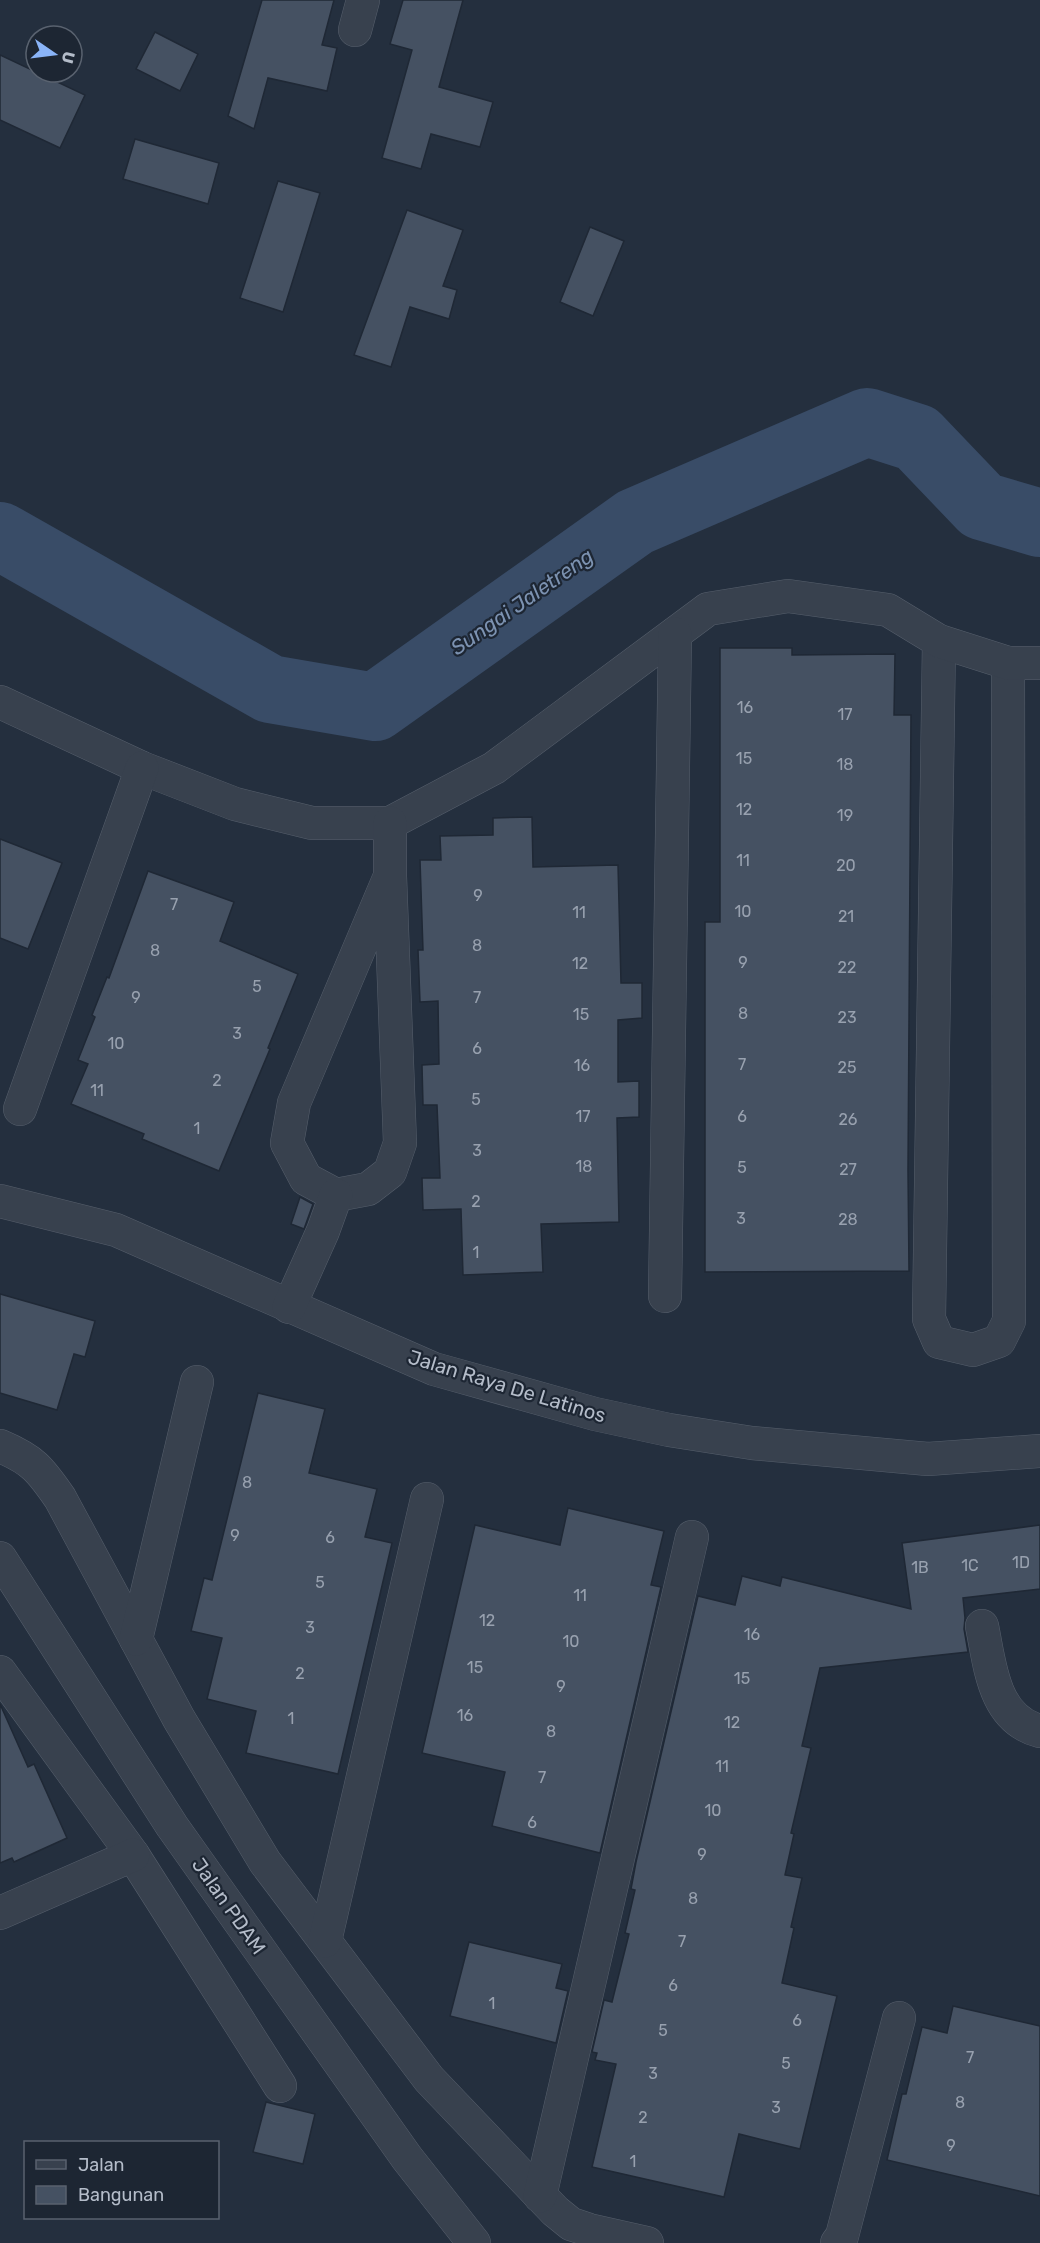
<svg xmlns="http://www.w3.org/2000/svg" width="1040" height="2243" viewBox="0 0 1040 2243" font-family="Rubik,sans-serif">
	<rect width="100%" height="100%" fill="#242f3e"/>
	<g fill="none" stroke-linecap="round" stroke-linejoin="round">
		<path stroke="#394c67" stroke-width="68" d="M 0,536 L 270,689 L 375,707 L 635,522 L 867,422 L 917,438 L 982,506 L 1040,523"/>
	</g>
	<g fill="#455162" stroke="#1f2835" stroke-width="1.5">
		<path d="M 262,0 L 334,0 L 322,45 L 337,48 L 327,91 L 268,78 L 254,129 L 228,116 Z"/>
		<path d="M 403,0 L 463,0 L 439,87 L 493,102 L 480,147 L 431,134 L 421,169 L 382,158 L 412,50 L 390,44 Z"/>
		<path d="M 155,32 L 198,54 L 180,91 L 136,69 Z"/>
		<path d="M 0,55 L 85,95 L 60,148 L 0,120 Z"/>
		<path d="M 135,139 L 219,163 L 208,204 L 123,179 Z"/>
		<path d="M 278,181 L 320,193 L 283,312 L 240,298 Z"/>
		<path d="M 407,210 L 463,230 L 443,286 L 457,290 L 449,319 L 410,307 L 391,367 L 354,355 Z"/>
		<path d="M 590,227 L 624,241 L 593,316 L 560,302 Z"/>
		<path d="M 720,648 L 792,648 L 792,655 L 895,654 L 894,715 L 911,715 L 908,1171 L 909,1271 L 705,1272 L 705,922 L 720,922 Z"/>
		<path d="M 532,817 L 533,867 L 618,865 L 621,983 L 642,983 L 642,1018 L 618,1020 L 618,1082 L 639,1081 L 639,1117 L 617,1118 L 619,1222 L 541,1224 L 543,1272 L 463,1275 L 461,1209 L 423,1210 L 422,1178 L 440,1178 L 437,1105 L 423,1105 L 422,1065 L 439,1064 L 438,1001 L 420,1002 L 418,950 L 423,950 L 420,860 L 441,860 L 440,836 L 493,835 L 493,818 Z"/>
		<path d="M 0,839 L 62,863 L 28,949 L 0,938 Z"/>
		<path d="M 148,871 L 234,902 L 220,941 L 298,974 L 268,1048 L 270,1049 L 219,1171 L 142,1139 L 144,1134 L 71,1104 L 88,1064 L 78,1060 L 95,1017 L 92,1015 L 107,977 L 109,978 Z"/>
		<path d="M 300,1197 L 313,1204 L 304,1229 L 291,1224 Z"/>
		<path d="M 0,1294 L 95,1321 L 85,1357 L 74,1354 L 57,1410 L 0,1393 Z"/>
		<path d="M 258,1393 L 325,1409 L 309,1473 L 377,1489 L 365,1537 L 392,1543 L 338,1774 L 246,1753 L 256,1711 L 207,1699 L 222,1638 L 191,1631 L 204,1578 L 212,1580 Z"/>
		<path d="M 568,1508 L 664,1531 L 651,1585 L 661,1587 L 600,1853 L 492,1826 L 505,1772 L 422,1753 L 475,1525 L 560,1545 Z"/>
		<path d="M 1040,1525 L 1040,1589 L 963,1598 L 965,1618 L 964,1629 L 968,1652 L 820,1668 L 802,1746 L 811,1748 L 791,1833 L 794,1834 L 785,1875 L 802,1878 L 791,1927 L 794,1928 L 782,1983 L 837,1996 L 800,2149 L 739,2134 L 724,2197 L 592,2167 L 616,2064 L 595,2060 L 597,2053 L 592,2052 L 604,2000 L 612,2002 L 629,1934 L 625,1933 L 635,1890 L 631,1889 L 636,1862 L 698,1596 L 735,1605 L 742,1576 L 780,1586 L 782,1577 L 911,1609 L 902,1543 Z"/>
		<path d="M 0,1704 L 28,1767 L 34,1764 L 67,1838 L 14,1862 L 12,1858 L 0,1863 Z"/>
		<path d="M 469,1942 L 562,1964 L 556,1988 L 568,1991 L 556,2043 L 450,2016 Z"/>
		<path d="M 953,2006 L 1040,2026 L 1040,2196 L 887,2160 L 902,2094 L 906,2094 L 922,2027 L 947,2033 Z"/>
		<path d="M 266,2102 L 315,2114 L 303,2164 L 253,2152 Z"/>
	</g>
	<g fill="none" stroke-linecap="round" stroke-linejoin="round">
		<defs>
			<g id="minor">
				<path d="M 355,30 L 363,0"/>
				<path d="M 939,641 L 929,1319 L 939,1342 L 973,1350 L 999,1341 L 1009,1321 L 1008,663"/>
				<path d="M 0,702 L 142,768 L 235,804 L 312,823 L 390,823 L 494,768 L 708,609 L 788,596 L 888,610 L 939,641 L 1008,663 L 1040,663"/>
				<path d="M 390,876 L 294,1103 L 287,1143 L 306,1179 L 336,1195 L 368,1189 L 390,1172 L 400,1143 L 390,876 L 390,823"/>
				<path d="M 20,1109 L 142,768"/>
				<path d="M 0,1201 L 116,1230 L 434,1369 L 595,1414 L 669,1430 L 752,1443 L 928,1459 L 1040,1451"/>
				<path d="M 665,1296 L 675,634"/>
				<path d="M 289,1307 L 323,1231 L 336,1195"/>
				<path d="M 0,1446 C 33,1460 40,1469 60,1498 L 179,1719 L 265,1862 L 429,2079 L 555,2211 L 571,2224 L 589,2230 L 647,2243"/>
				<path d="M 0,1558 L 172,1826 L 407,2158 L 474,2243"/>
				<path d="M 982,1626 C 990,1665 993,1719 1040,1731"/>
				<path d="M 136,1639 L 197,1382"/>
				<path d="M 0,1672 L 133,1855 L 280,2086"/>
				<path d="M 0,1913 L 133,1855"/>
				<path d="M 325,1941 L 427,1499"/>
				<path d="M 540,2196 L 692,1537"/>
				<path d="M 837,2243 L 842,2236 L 899,2018"/>
			</g>
		</defs>
		<use href="#minor" stroke="#565f6c" stroke-width="34"/>
		<use href="#minor" stroke="#38414e" stroke-width="33"/>
	</g>
	<g text-anchor="middle" stroke-width="4.5" stroke-linejoin="round" paint-order="stroke">
		<g font-size="16" fill="#98a1af">
			<text x="745" y="713">16</text>
			<text x="845" y="720">17</text>
			<text x="744" y="764">15</text>
			<text x="845" y="770">18</text>
			<text x="744" y="815">12</text>
			<text x="845" y="821">19</text>
			<text x="743" y="866">11</text>
			<text x="846" y="871">20</text>
			<text x="478" y="901">9</text>
			<text x="174" y="910">7</text>
			<text x="743" y="917">10</text>
			<text x="579" y="918">11</text>
			<text x="846" y="922">21</text>
			<text x="477" y="951">8</text>
			<text x="155" y="956">8</text>
			<text x="743" y="968">9</text>
			<text x="580" y="969">12</text>
			<text x="847" y="973">22</text>
			<text x="257" y="992">5</text>
			<text x="136" y="1003">9</text>
			<text x="477" y="1003">7</text>
			<text x="743" y="1019">8</text>
			<text x="581" y="1020">15</text>
			<text x="847" y="1023">23</text>
			<text x="237" y="1039">3</text>
			<text x="116" y="1049">10</text>
			<text x="477" y="1054">6</text>
			<text x="742" y="1070">7</text>
			<text x="582" y="1071">16</text>
			<text x="847" y="1073">25</text>
			<text x="217" y="1086">2</text>
			<text x="97" y="1096">11</text>
			<text x="476" y="1105">5</text>
			<text x="583" y="1122">17</text>
			<text x="742" y="1122">6</text>
			<text x="848" y="1125">26</text>
			<text x="197" y="1134">1</text>
			<text x="477" y="1156">3</text>
			<text x="584" y="1172">18</text>
			<text x="742" y="1173">5</text>
			<text x="848" y="1175">27</text>
			<text x="476" y="1207">2</text>
			<text x="741" y="1224">3</text>
			<text x="848" y="1225">28</text>
			<text x="476" y="1258">1</text>
			<text x="247" y="1488">8</text>
			<text x="235" y="1541">9</text>
			<text x="330" y="1543">6</text>
			<text x="1021" y="1568">1D</text>
			<text x="970" y="1571">1C</text>
			<text x="920" y="1573">1B</text>
			<text x="320" y="1588">5</text>
			<text x="580" y="1601">11</text>
			<text x="487" y="1626">12</text>
			<text x="310" y="1633">3</text>
			<text x="752" y="1640">16</text>
			<text x="571" y="1647">10</text>
			<text x="475" y="1673">15</text>
			<text x="300" y="1679">2</text>
			<text x="742" y="1684">15</text>
			<text x="561" y="1692">9</text>
			<text x="465" y="1721">16</text>
			<text x="291" y="1724">1</text>
			<text x="732" y="1728">12</text>
			<text x="551" y="1737">8</text>
			<text x="722" y="1772">11</text>
			<text x="542" y="1783">7</text>
			<text x="713" y="1816">10</text>
			<text x="532" y="1828">6</text>
			<text x="702" y="1860">9</text>
			<text x="693" y="1904">8</text>
			<text x="682" y="1947">7</text>
			<text x="673" y="1991">6</text>
			<text x="492" y="2009">1</text>
			<text x="797" y="2026">6</text>
			<text x="663" y="2036">5</text>
			<text x="970" y="2063">7</text>
			<text x="786" y="2069">5</text>
			<text x="653" y="2079">3</text>
			<text x="960" y="2108">8</text>
			<text x="776" y="2113">3</text>
			<text x="643" y="2123">2</text>
			<text x="951" y="2151">9</text>
			<text x="633" y="2167">1</text>
		</g>
		<g font-size="20" fill="#b4bcc9" stroke="#1d2633">
			<text transform="translate(507 1386) rotate(17)" y="7">Jalan Raya De Latinos</text>
			<text transform="translate(229 1906) rotate(55)" y="7">Jalan PDAM</text>
		</g>
		<g font-size="21" font-style="italic" fill="#7c92b1" stroke="#1d2633">
			<text transform="translate(522 602) rotate(-35)" y="7">Sungai Jaletreng</text>
		</g>
	</g>
	<rect x="24" y="2141" width="195" height="78" fill="#1d2633" stroke="#59626f" stroke-width="1.5"/>
	<rect x="36" y="2160" width="30" height="9" fill="#38414e" stroke="#59626f" stroke-width="1.5"/>
	<text x="78" y="2171" font-size="18" fill="#b4bcc9">Jalan</text>
	<rect x="36" y="2186" width="30" height="18" fill="#455162" stroke="#59626f" stroke-width="1.5"/>
	<text x="78" y="2201" font-size="18" fill="#b4bcc9">Bangunan</text>
	<g transform="translate(54 54) rotate(104)"><circle r="28" fill="#1d2633" stroke="#59626f" stroke-width="1.5"/>
	<path d="M0-4.5L10 22L0 15L-10 22Z" fill="#8ab4f8"/>
	<text y="-9" font-size="16" font-weight="bold" text-anchor="middle" fill="#b4bcc9">U</text>
	</g>
</svg>
